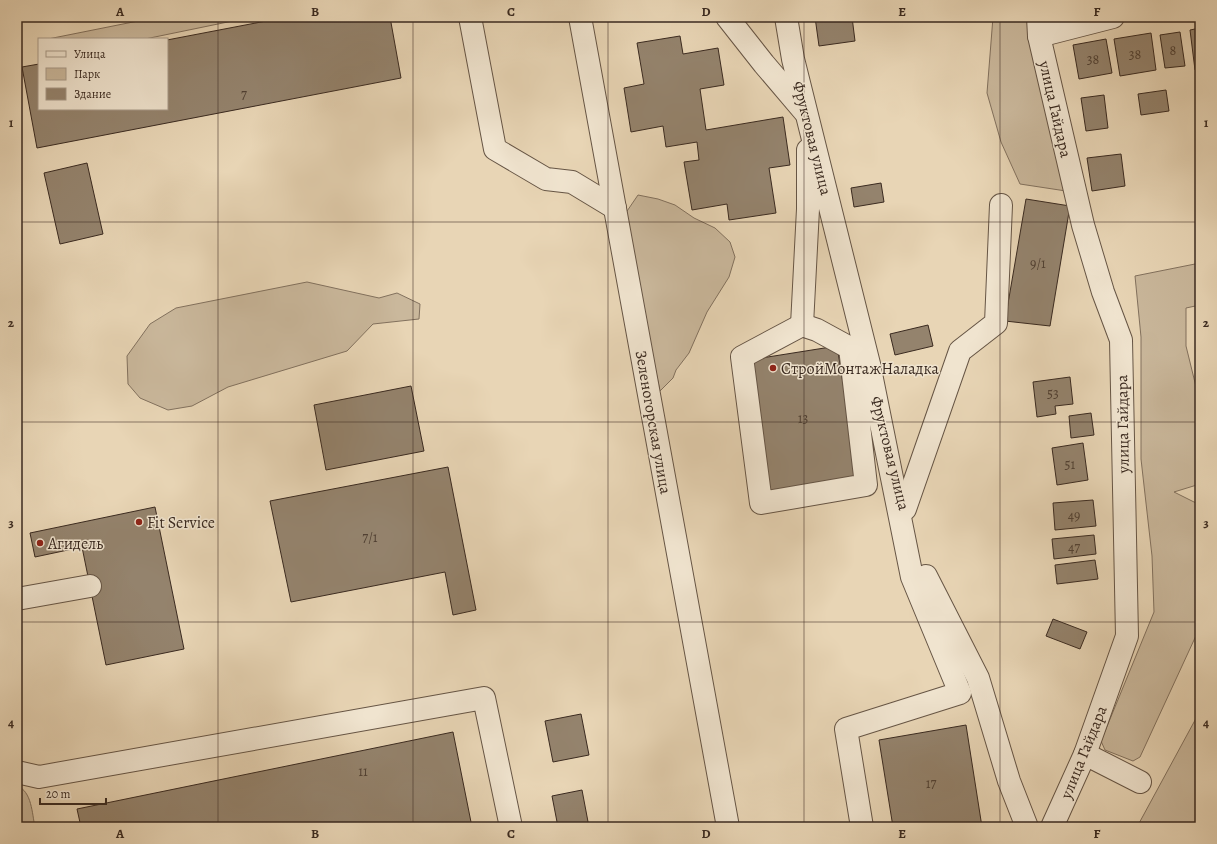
<svg xmlns="http://www.w3.org/2000/svg" width="1217" height="844" viewBox="0 0 1217 844" font-family="Alegreya,serif">
	<rect width="100%" height="100%" fill="#e8d5b5"/>
	<filter id="stains"><feTurbulence type="fractalNoise" baseFrequency=".005" numOctaves="4"/><feColorMatrix values="0 0 0 0 .2 0 0 0 0 .09 0 0 0 0 .02 0 0 0 .5 -.17"/></filter>
	<radialGradient id="worn" r=".72"><stop offset=".6" stop-color="#630" stop-opacity="0"/><stop offset="1" stop-color="#630" stop-opacity=".3"/></radialGradient>
	<g fill="#cab89c" stroke="#82715e">
		<path d="M 158,17 L 252,17 L 145,39 L 48,39 Z"/>
		<path d="M 993,17 L 1030,17 L 1066,191 L 1020,184 L 1001,142 L 987,93 Z"/>
		<path d="M 638,195 L 658,199 L 675,205 L 694,218 L 715,228 L 730,242 L 735,257 L 729,277 L 707,312 L 689,353 L 676,370 L 673,378 L 660,391 L 623,217 Z"/>
		<path d="M 1200,263 L 1200,305 L 1186,308 L 1186,346 L 1200,403 L 1200,484 L 1174,492 L 1200,505 L 1200,627 L 1140,757 L 1133,761 L 1105,750 L 1101,741 L 1154,612 L 1152,556 L 1141,459 L 1141,337 L 1135,276 Z"/>
		<path d="M 307,282 L 379,298 L 397,293 L 420,304 L 419,319 L 373,324 L 347,351 L 228,387 L 192,406 L 168,410 L 140,398 L 128,384 L 127,356 L 150,324 L 176,308 Z"/>
		<path d="M 1200,711 L 1200,827 L 1137,827 Z"/>
		<path d="M 17,786 C 32,791 32,814 35,827 L 17,827 Z"/>
	</g>
	<g fill="#94836d" stroke="#3a2a20">
		<path d="M 287,17 L 390,17 L 401,78 L 37,148 L 22,67 L 39,64 L 39,109 L 167,109 L 167,40 Z"/>
		<path d="M 815,17 L 844,17 L 844,18 L 852,17 L 855,41 L 819,46 Z"/>
		<path d="M 1200,28 L 1200,69 L 1195,70 L 1190,30 Z"/>
		<path d="M 1180,32 L 1185,66 L 1165,68 L 1160,35 Z"/>
		<path d="M 1151,33 L 1156,70 L 1120,76 L 1114,39 Z"/>
		<path d="M 680,36 L 683,54 L 718,48 L 724,85 L 700,89 L 706,130 L 783,117 L 790,165 L 769,168 L 776,213 L 729,220 L 727,204 L 692,210 L 684,162 L 699,160 L 697,142 L 666,147 L 663,126 L 631,132 L 624,88 L 644,84 L 637,43 Z"/>
		<path d="M 1106,39 L 1112,73 L 1079,79 L 1073,45 Z"/>
		<path d="M 1166,90 L 1169,111 L 1141,115 L 1138,94 Z"/>
		<path d="M 1104,95 L 1108,128 L 1086,131 L 1081,98 Z"/>
		<path d="M 1121,154 L 1125,186 L 1092,191 L 1087,158 Z"/>
		<path d="M 87,163 L 103,234 L 60,244 L 44,173 Z"/>
		<path d="M 881,183 L 884,202 L 854,207 L 851,188 Z"/>
		<path d="M 1026,199 L 1070,206 L 1050,326 L 1005,321 Z"/>
		<path d="M 928,325 L 933,346 L 895,355 L 890,334 Z"/>
		<path d="M 837,346 L 858,476 L 770,491 L 749,360 Z"/>
		<path d="M 1070,377 L 1073,404 L 1055,406 L 1056,414 L 1037,417 L 1033,382 Z"/>
		<path d="M 411,386 L 424,451 L 326,470 L 314,405 Z"/>
		<path d="M 1091,413 L 1094,435 L 1071,438 L 1069,416 Z"/>
		<path d="M 1083,443 L 1088,480 L 1057,485 L 1052,448 Z"/>
		<path d="M 448,467 L 476,610 L 453,615 L 445,572 L 291,602 L 270,501 Z"/>
		<path d="M 1093,500 L 1096,526 L 1055,530 L 1053,503 Z"/>
		<path d="M 155,507 L 184,649 L 106,665 L 82,547 L 35,557 L 30,533 Z"/>
		<path d="M 1094,535 L 1096,554 L 1054,559 L 1052,539 Z"/>
		<path d="M 1095,560 L 1098,579 L 1057,584 L 1055,565 Z"/>
		<path d="M 1053,619 L 1087,632 L 1080,649 L 1046,636 Z"/>
		<path d="M 581,714 L 589,755 L 553,762 L 545,721 Z"/>
		<path d="M 966,725 L 982,827 L 893,827 L 879,740 Z"/>
		<path d="M 453,732 L 472,827 L 81,827 L 77,809 Z"/>
		<path d="M 582,790 L 589,827 L 558,827 L 552,796 Z"/>
	</g>
	<g fill="none" stroke-linecap="round" stroke-linejoin="round">
		<defs>
			<g id="minor">
				<path d="M 470,17 L 495,149 L 546,179 L 572,182 L 615,208"/>
				<path d="M 580,17 L 728,827"/>
				<path d="M 727,17 L 764,64 L 804,111"/>
				<path d="M 786,17 L 793,59 L 870,368"/>
				<path d="M 1038,17 L 1039,36 L 1083,225 L 1103,292 L 1121,340 L 1127,636 L 1085,754 L 1052,827"/>
				<path d="M 1039,36 L 1113,17"/>
				<path d="M 802,325 L 808,209 L 808,150"/>
				<path d="M 850,348 L 866,485 L 761,503 L 742,357 L 802,325 L 817,330 L 850,348 L 870,369 L 912,577 L 960,693 L 846,729 L 862,827"/>
				<path d="M 905,509 L 960,351 L 996,323 L 1001,205"/>
				<path d="M 926,576 L 978,678 L 1009,781 L 1027,827"/>
				<path d="M 17,599 L 90,586"/>
				<path d="M 1085,754 L 1140,782"/>
				<path d="M 17,772 L 39,777 L 484,698 L 511,827"/>
			</g>
		</defs>
		<use href="#minor" stroke="#665545" stroke-width="24"/>
		<use href="#minor" stroke="#f0e4cf" stroke-width="22"/>
	</g>
	<path fill="none" stroke="#3a2a20" stroke-width="1" stroke-opacity="0.55" d="M 218,17 L 218,827M 413,17 L 413,827M 608,17 L 608,827M 804,17 L 804,827M 1000,17 L 1000,827M 17,222 L 1200,222M 17,422 L 1200,422M 17,622 L 1200,622"/>
	<g fill="#8f2418" stroke="#f0e4cf" stroke-width="1.5">
		<circle cx="773" cy="368" r="4"/>
		<circle cx="139" cy="522" r="4"/>
		<circle cx="40" cy="543" r="4"/>
	</g>
	<g text-anchor="middle" stroke-width="3" stroke-linejoin="round" paint-order="stroke">
		<g font-size="14" fill="#504033">
			<text x="1173" y="55">8</text>
			<text x="1135" y="59">38</text>
			<text x="1093" y="64">38</text>
			<text x="244" y="99">7</text>
			<text x="1038" y="268">9/1</text>
			<text x="1053" y="398">53</text>
			<text x="803" y="423">13</text>
			<text x="1070" y="469">51</text>
			<text x="1074" y="520">49</text>
			<text x="370" y="542">7/1</text>
			<text x="1074" y="552">47</text>
			<text x="363" y="776">11</text>
			<text x="931" y="788">17</text>
		</g>
		<g font-size="16" fill="#3a2a20" stroke="#f0e4cf">
			<text transform="translate(1056 109) rotate(77)" y="6">улица Гайдара</text>
			<text transform="translate(813 138) rotate(76)" y="6">Фруктовая улица</text>
			<text transform="translate(654 422) rotate(80)" y="6">Зеленогорская улица</text>
			<text transform="translate(1122 424) rotate(-91)" y="6">улица Гайдара</text>
			<text transform="translate(891 453) rotate(76)" y="6">Фруктовая улица</text>
			<text transform="translate(1083 752) rotate(-68)" y="6">улица Гайдара</text>
		</g>
		<g font-size="16" fill="#3a2a20" stroke="#f0e4cf" text-anchor="start">
			<text x="781" y="374">СтройМонтажНаладка</text>
			<text x="147" y="528">Fit Service</text>
			<text x="48" y="549">Агидель</text>
		</g>
	</g>
	<rect width="1217" height="844" fill="none" stroke="#e8d5b5" stroke-width="44"/>
	<rect x="38" y="38" width="130" height="72" fill="#f0e4cf" stroke="#a79a89"/>
	<rect x="46" y="51" width="20" height="6" fill="#f0e4cf" stroke="#a79a89"/>
	<text x="74" y="58" font-size="12" fill="#3a2a20">Улица</text>
	<rect x="46" y="68" width="20" height="12" fill="#cab89c" stroke="#a79a89"/>
	<text x="74" y="78" font-size="12" fill="#3a2a20">Парк</text>
	<rect x="46" y="88" width="20" height="12" fill="#94836d" stroke="#a79a89"/>
	<text x="74" y="98" font-size="12" fill="#3a2a20">Здание</text>
	<path d="M40 798v6h66v-6" fill="none" stroke="#3a2a20" stroke-width="2"/>
	<text x="46" y="798" font-size="12" fill="#3a2a20" stroke="#f0e4cf" stroke-width="3" paint-order="stroke">20 m</text>
	<rect x="22" y="22" width="1173" height="800" fill="none" stroke="#3a2a20" stroke-width="1.5"/>
	<g font-size="13" text-anchor="middle" font-weight="bold" fill="#3a2a20">
		<text x="120" y="16">A</text>
		<text x="315" y="16">B</text>
		<text x="511" y="16">C</text>
		<text x="706" y="16">D</text>
		<text x="902" y="16">E</text>
		<text x="1097" y="16">F</text>
		<text x="11" y="127">1</text>
		<text x="1206" y="127">1</text>
		<text x="11" y="327">2</text>
		<text x="1206" y="327">2</text>
		<text x="11" y="527">3</text>
		<text x="1206" y="527">3</text>
		<text x="11" y="727">4</text>
		<text x="1206" y="727">4</text>
		<text x="120" y="838">A</text>
		<text x="315" y="838">B</text>
		<text x="511" y="838">C</text>
		<text x="706" y="838">D</text>
		<text x="902" y="838">E</text>
		<text x="1097" y="838">F</text>
	</g>
	<rect width="100%" height="100%" filter="url(#stains)"/>
	<rect width="100%" height="100%" fill="url(#worn)"/>
</svg>
